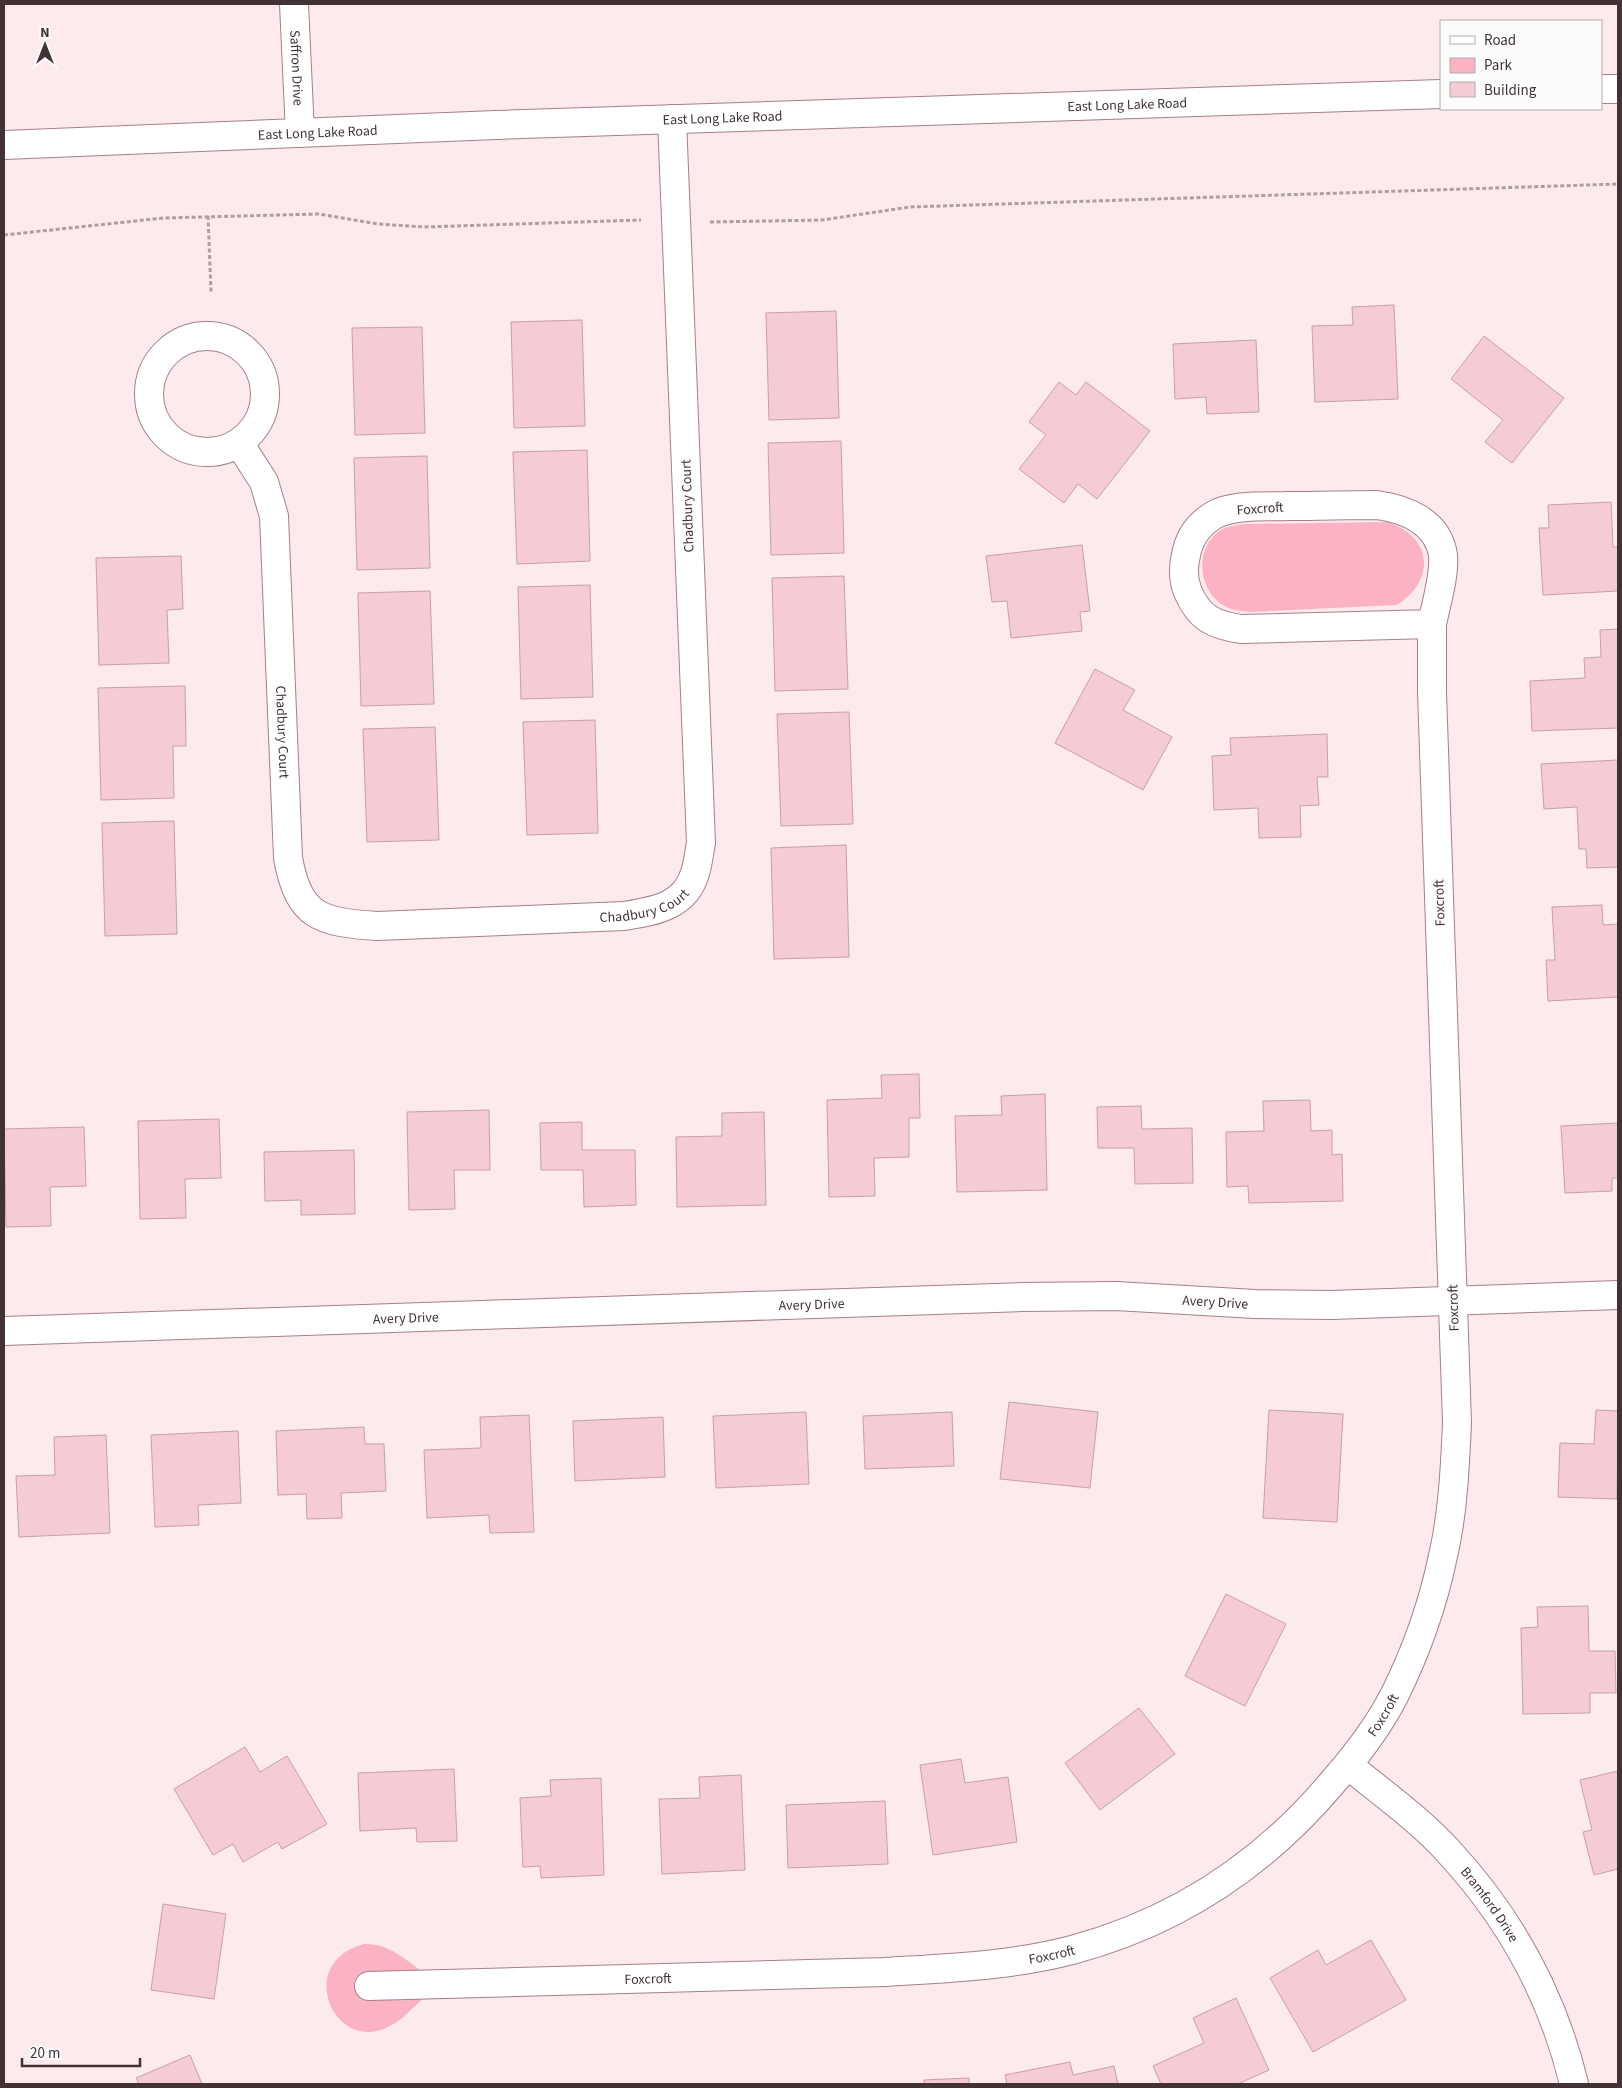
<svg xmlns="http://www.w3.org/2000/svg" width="1622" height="2088" viewBox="0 0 1622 2088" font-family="'Source Sans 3',sans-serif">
	<rect width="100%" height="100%" fill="#fceaed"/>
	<g fill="#fbb3c3">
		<path d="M 1387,522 C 1432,536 1437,579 1397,605 L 1250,612 C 1240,611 1230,610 1221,604 C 1198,587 1195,550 1218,532 C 1226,526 1236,525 1245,524 Z"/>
		<path d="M 364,1944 C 389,1943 406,1960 425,1974 L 425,1997 C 413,2007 401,2022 386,2028 C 334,2052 294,1963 364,1944 Z"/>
	</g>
	<g fill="#f6ccd4" stroke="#c79fa7">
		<path d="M 1394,305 L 1398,399 L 1315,402 L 1312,326 L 1353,325 L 1352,307 Z"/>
		<path d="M 836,311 L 839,418 L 769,420 L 766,313 Z"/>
		<path d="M 582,320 L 585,426 L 514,428 L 511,322 Z"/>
		<path d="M 422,327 L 425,433 L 355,435 L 352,328 Z"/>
		<path d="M 1484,336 L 1564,398 L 1512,463 L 1485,442 L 1503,420 L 1451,379 Z"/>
		<path d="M 1256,340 L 1259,412 L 1207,414 L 1206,397 L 1175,399 L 1173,344 Z"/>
		<path d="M 1059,382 L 1076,395 L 1086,382 L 1150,431 L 1097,499 L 1078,484 L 1064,503 L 1019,469 L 1046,435 L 1029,422 Z"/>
		<path d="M 841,441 L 844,553 L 771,555 L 768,443 Z"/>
		<path d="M 587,450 L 590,561 L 517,564 L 513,452 Z"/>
		<path d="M 427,456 L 430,568 L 357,570 L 354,458 Z"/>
		<path d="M 1611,502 L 1613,547 L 1618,547 L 1618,591 L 1543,595 L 1539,528 L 1549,528 L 1548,505 Z"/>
		<path d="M 1082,545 L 1090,611 L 1080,612 L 1082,631 L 1011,638 L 1007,601 L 992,602 L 986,556 Z"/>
		<path d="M 181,556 L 183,609 L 167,610 L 169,663 L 99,665 L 96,558 Z"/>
		<path d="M 844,576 L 848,689 L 775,691 L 772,578 Z"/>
		<path d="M 590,585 L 593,697 L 521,699 L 518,587 Z"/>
		<path d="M 430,591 L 434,704 L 361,706 L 358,593 Z"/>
		<path d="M 1618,629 L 1618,728 L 1532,731 L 1530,681 L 1585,678 L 1584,658 L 1601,657 L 1600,630 Z"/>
		<path d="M 1095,669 L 1135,690 L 1123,710 L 1172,737 L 1143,790 L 1055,743 Z"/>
		<path d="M 185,686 L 186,746 L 173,746 L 174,798 L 101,800 L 98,688 Z"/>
		<path d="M 849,712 L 853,824 L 781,826 L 777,714 Z"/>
		<path d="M 595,720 L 598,833 L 527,835 L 523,722 Z"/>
		<path d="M 435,727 L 439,840 L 367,842 L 363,729 Z"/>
		<path d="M 1327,734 L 1328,777 L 1317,777 L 1319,805 L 1300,806 L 1301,837 L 1259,838 L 1258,808 L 1214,810 L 1212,756 L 1231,755 L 1230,738 Z"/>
		<path d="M 1618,760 L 1618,867 L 1587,868 L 1586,849 L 1579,849 L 1577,807 L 1544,809 L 1541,764 Z"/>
		<path d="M 174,821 L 177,934 L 105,936 L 102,823 Z"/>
		<path d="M 846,845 L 849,957 L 774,959 L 771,848 Z"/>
		<path d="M 1602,905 L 1603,925 L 1618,924 L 1618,997 L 1548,1001 L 1546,960 L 1555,960 L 1552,907 Z"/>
		<path d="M 919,1074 L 920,1118 L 909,1118 L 909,1157 L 874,1158 L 875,1196 L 829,1197 L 827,1100 L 882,1098 L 881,1075 Z"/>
		<path d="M 1045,1094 L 1047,1190 L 957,1192 L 955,1116 L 1002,1115 L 1001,1096 Z"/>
		<path d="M 1310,1100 L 1311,1131 L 1332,1130 L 1332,1155 L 1342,1154 L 1343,1201 L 1249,1203 L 1248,1186 L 1227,1187 L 1226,1132 L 1264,1131 L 1263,1101 Z"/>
		<path d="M 1141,1106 L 1142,1129 L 1192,1128 L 1193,1183 L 1135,1184 L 1134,1148 L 1098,1148 L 1097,1107 Z"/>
		<path d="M 489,1110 L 490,1170 L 454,1170 L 455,1209 L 409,1210 L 407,1112 Z"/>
		<path d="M 764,1112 L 766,1205 L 677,1207 L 676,1137 L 722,1136 L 722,1113 Z"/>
		<path d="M 219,1119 L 221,1178 L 185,1179 L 186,1218 L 140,1219 L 138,1121 Z"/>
		<path d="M 582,1122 L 582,1150 L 635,1150 L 636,1205 L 584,1207 L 583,1170 L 541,1170 L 540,1123 Z"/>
		<path d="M 1618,1123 L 1618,1178 L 1612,1178 L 1612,1191 L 1565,1193 L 1561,1126 Z"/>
		<path d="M 84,1127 L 86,1186 L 50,1187 L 51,1226 L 6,1227 L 4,1129 Z"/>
		<path d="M 354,1150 L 355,1214 L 301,1215 L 301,1200 L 265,1201 L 264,1152 Z"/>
		<path d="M 1009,1402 L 1098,1412 L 1090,1488 L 1000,1479 Z"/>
		<path d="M 1269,1410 L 1343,1414 L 1337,1522 L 1263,1518 Z"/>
		<path d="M 1596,1410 L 1618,1411 L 1617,1499 L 1558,1497 L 1560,1443 L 1594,1444 Z"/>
		<path d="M 806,1412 L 809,1484 L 716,1488 L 713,1416 Z"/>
		<path d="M 952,1412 L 954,1466 L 865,1469 L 863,1416 Z"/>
		<path d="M 529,1415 L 534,1532 L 490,1533 L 489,1515 L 427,1518 L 424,1450 L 481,1448 L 480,1417 Z"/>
		<path d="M 663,1417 L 665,1477 L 575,1481 L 573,1421 Z"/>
		<path d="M 364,1427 L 365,1444 L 384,1444 L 386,1491 L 341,1493 L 342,1518 L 307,1519 L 306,1494 L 278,1495 L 276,1431 Z"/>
		<path d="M 238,1431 L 241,1503 L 198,1505 L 199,1525 L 155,1527 L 151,1435 Z"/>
		<path d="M 106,1435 L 110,1533 L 19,1537 L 16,1476 L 55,1475 L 54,1437 Z"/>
		<path d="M 1226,1594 L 1286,1624 L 1245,1706 L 1185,1676 Z"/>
		<path d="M 1588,1606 L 1589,1651 L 1615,1651 L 1616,1693 L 1590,1693 L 1590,1713 L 1523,1714 L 1521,1628 L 1538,1627 L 1537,1607 Z"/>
		<path d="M 1139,1708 L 1175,1754 L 1100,1810 L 1065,1763 Z"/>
		<path d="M 245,1747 L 260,1772 L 287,1756 L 327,1824 L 282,1849 L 278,1842 L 243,1862 L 233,1844 L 213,1855 L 174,1789 Z"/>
		<path d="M 961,1759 L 965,1783 L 1008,1777 L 1017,1842 L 933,1855 L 920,1765 Z"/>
		<path d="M 454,1769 L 457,1841 L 417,1842 L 416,1828 L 360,1831 L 358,1773 Z"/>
		<path d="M 1618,1771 L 1618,1869 L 1594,1875 L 1583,1832 L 1592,1830 L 1580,1780 Z"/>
		<path d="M 741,1775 L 745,1870 L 662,1874 L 659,1799 L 700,1798 L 699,1777 Z"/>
		<path d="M 601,1778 L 604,1875 L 541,1878 L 540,1866 L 523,1867 L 520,1798 L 551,1796 L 550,1780 Z"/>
		<path d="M 885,1801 L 888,1864 L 788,1868 L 786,1805 Z"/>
		<path d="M 163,1904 L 226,1914 L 214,1999 L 151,1990 Z"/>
		<path d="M 1371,1940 L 1406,2000 L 1313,2052 L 1270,1978 L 1318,1950 L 1326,1965 Z"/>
		<path d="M 1236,1998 L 1269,2070 L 1238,2084 L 1161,2084 L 1153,2066 L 1204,2043 L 1193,2018 Z"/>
		<path d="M 190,2055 L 202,2084 L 139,2084 L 136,2078 Z"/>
		<path d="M 1070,2062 L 1073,2075 L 1114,2066 L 1118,2084 L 1007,2084 L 1005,2075 Z"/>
		<path d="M 969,2078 L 969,2084 L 924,2084 L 924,2080 Z"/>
	</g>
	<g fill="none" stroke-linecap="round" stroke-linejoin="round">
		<defs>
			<g id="minor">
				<path id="s1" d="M 294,4 L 300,133"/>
				<circle cx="207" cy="394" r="58"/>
				<path id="s2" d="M 239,443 L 264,482 L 274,516 L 288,858 C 299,918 321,922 377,926 L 624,916 C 654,911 685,907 695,873 C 698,864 699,853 701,843 L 672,119"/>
				<path d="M 1377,505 C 1406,509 1438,522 1443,555 C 1445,575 1436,604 1432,624 L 1241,629 C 1214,625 1199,618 1188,592 C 1183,580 1183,567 1186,555 C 1189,538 1199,524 1214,515 C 1233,504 1267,507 1289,506 C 1318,506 1348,505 1377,505 Z"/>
				<path id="s3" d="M 4,1331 L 1022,1297 L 1116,1296 L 1255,1304 L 1331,1305 L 1618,1295"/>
				<path id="s4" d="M 1348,1765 C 1382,1793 1419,1819 1449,1852 C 1510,1918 1553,1997 1574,2084"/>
				<path id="s5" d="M 369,1986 L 885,1972 C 948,1968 1011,1966 1072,1950 C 1177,1922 1262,1866 1332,1783 C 1355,1757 1378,1727 1394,1696 C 1416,1652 1433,1604 1443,1556 C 1453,1513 1455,1467 1457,1423 L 1432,692 L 1432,624"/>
			</g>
			<g id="major">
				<path d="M 1601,89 L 1618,89"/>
				<path id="s6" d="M 4,145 L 496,125 L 1441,94"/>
			</g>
		</defs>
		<use href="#minor" stroke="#a67f87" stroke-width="30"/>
		<use href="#major" stroke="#a67f87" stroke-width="30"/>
		<g stroke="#af9ea1" stroke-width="3" stroke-dasharray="4 2.5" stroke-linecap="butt">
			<path d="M 208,216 L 211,292"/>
			<path d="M 710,222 L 822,220 L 910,207 L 1618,184"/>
			<path d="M 4,235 L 163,218 L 319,214 L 378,224 L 424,227 L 641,220"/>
		</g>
		<use href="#minor" stroke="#fff" stroke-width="28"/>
		<use href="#major" stroke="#fff" stroke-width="28"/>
	</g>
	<g text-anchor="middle" stroke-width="4.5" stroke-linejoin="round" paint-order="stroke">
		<g font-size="14" fill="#423235" stroke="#fcfcfc">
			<text dy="5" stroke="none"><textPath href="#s1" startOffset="64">Saffron Drive</textPath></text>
			<text dy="5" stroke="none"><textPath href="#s6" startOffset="1124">East Long Lake Road</textPath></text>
			<text dy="5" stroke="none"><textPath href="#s6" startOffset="719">East Long Lake Road</textPath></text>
			<text dy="5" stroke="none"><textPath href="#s6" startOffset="314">East Long Lake Road</textPath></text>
			<text transform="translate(687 506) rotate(-92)" y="5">Chadbury Court</text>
			<text transform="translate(1260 508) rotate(-4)" y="5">Foxcroft</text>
			<text dy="5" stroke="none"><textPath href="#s2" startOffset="298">Chadbury Court</textPath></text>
			<text dy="5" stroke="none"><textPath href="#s2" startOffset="820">Chadbury Court</textPath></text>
			<text transform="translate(1439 903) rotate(-92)" y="5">Foxcroft</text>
			<text dy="5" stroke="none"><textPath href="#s3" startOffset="1212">Avery Drive</textPath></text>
			<text dy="5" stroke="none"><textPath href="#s3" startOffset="808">Avery Drive</textPath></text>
			<text transform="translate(1453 1308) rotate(-92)" y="5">Foxcroft</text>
			<text dy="5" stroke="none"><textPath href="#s3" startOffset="402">Avery Drive</textPath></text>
			<text dy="5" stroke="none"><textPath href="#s5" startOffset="1104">Foxcroft</textPath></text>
			<text dy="5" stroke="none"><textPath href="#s4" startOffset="200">Bramford Drive</textPath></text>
			<text dy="5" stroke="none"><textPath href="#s5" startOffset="684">Foxcroft</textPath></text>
			<text dy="5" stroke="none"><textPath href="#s5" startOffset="279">Foxcroft</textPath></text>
		</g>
	</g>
	<rect width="1622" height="2088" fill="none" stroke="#423235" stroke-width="10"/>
	<rect x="1440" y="20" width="162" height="90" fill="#fcfcfc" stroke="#b2abac"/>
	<rect x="1450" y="36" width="25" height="8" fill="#ffffff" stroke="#b2abac"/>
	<text x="1484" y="45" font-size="15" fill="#423235">Road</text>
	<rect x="1450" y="58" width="25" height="15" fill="#fbb3c3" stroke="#b2abac"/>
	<text x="1484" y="70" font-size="15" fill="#423235">Park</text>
	<rect x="1450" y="82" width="25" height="15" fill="#f6ccd4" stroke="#b2abac"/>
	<text x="1484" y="95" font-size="15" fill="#423235">Building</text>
	<g transform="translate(45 45)" stroke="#fcfcfc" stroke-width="4" paint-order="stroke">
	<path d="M0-4L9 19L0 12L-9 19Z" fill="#423235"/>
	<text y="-8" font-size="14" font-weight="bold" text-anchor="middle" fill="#423235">N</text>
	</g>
	<path d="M22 2058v8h118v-8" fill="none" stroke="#423235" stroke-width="2.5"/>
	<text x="30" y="2058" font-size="15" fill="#423235" stroke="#fcfcfc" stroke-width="4" paint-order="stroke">20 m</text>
</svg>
